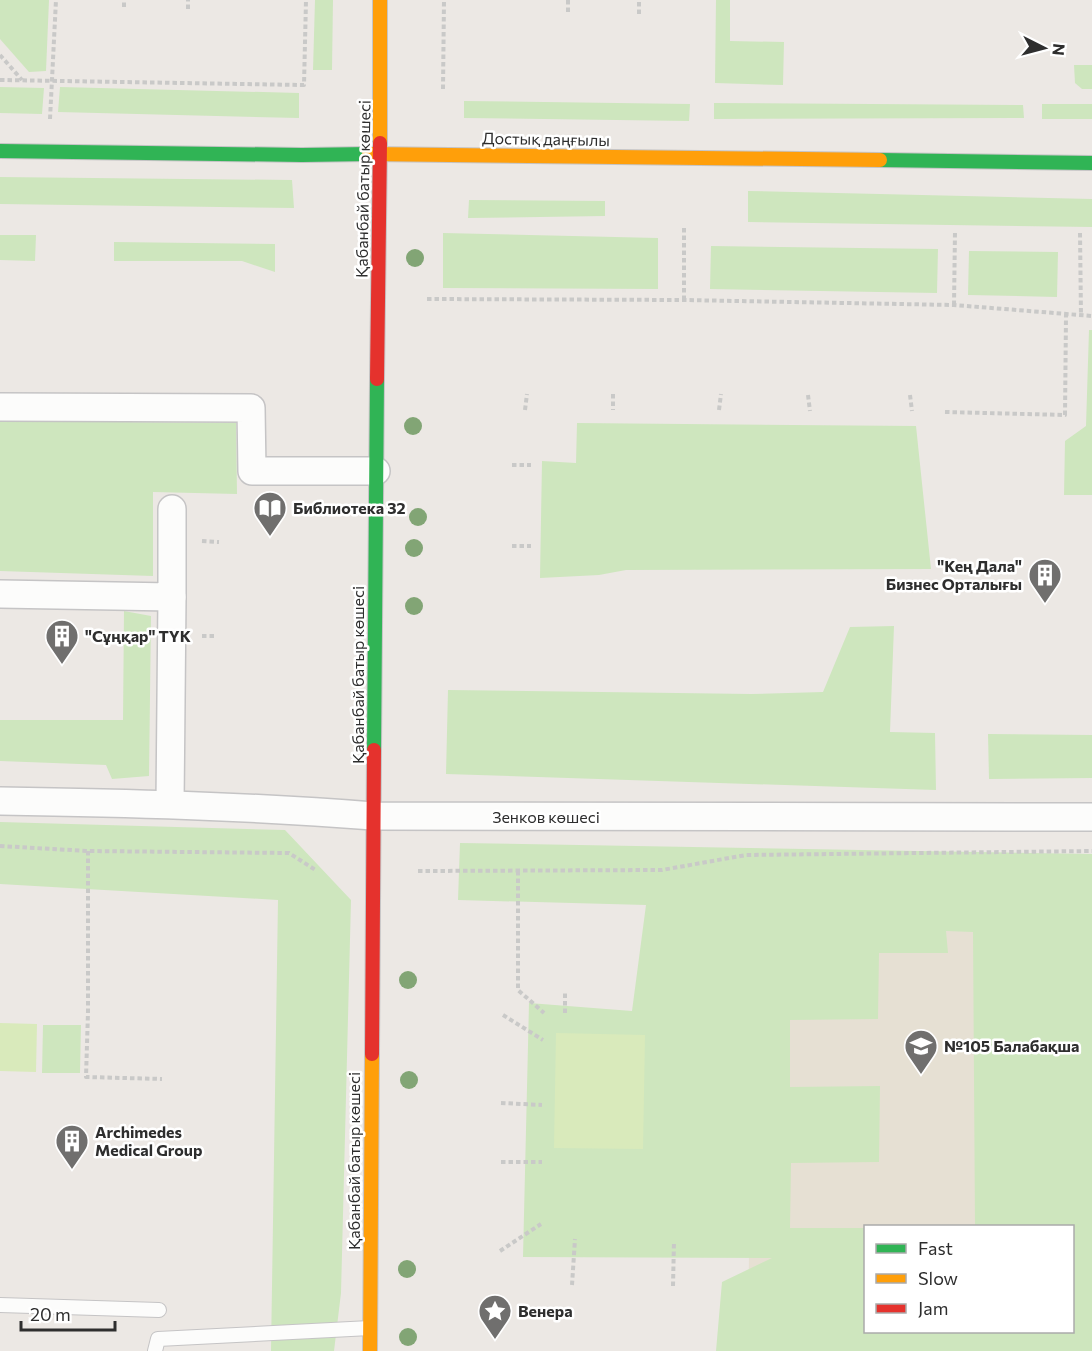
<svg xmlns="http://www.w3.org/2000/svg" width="1092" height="1351" viewBox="0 0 1092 1351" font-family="Commissioner,sans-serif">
	<rect width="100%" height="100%" fill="#ece8e4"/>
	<path fill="#e6e0d3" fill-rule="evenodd" d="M 753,861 L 1092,869 L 1092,1351 L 748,1351 ZM 866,1226 L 1072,1226 L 1072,1332 L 866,1332 Z"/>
	<g fill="#cee6be" fill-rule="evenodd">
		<path d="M 0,0 L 49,0 L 46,71 L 29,72 L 0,39 Z"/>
		<path d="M 315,0 L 333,0 L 332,70 L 313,70 Z"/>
		<path d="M 716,0 L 730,0 L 730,41 L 784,42 L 783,85 L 715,83 Z"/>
		<path d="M 1074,65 L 1092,65 L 1092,89 L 1082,89 L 1075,83 Z"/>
		<path d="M 0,87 L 44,88 L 42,114 L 0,113 Z"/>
		<path d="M 60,87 L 299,93 L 299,118 L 58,112 Z"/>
		<path d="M 464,101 L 690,104 L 689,121 L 464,118 Z"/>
		<path d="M 714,103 L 1023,105 L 1024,118 L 714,119 Z"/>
		<rect x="1042" y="104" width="50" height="15"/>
		<path d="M 0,177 L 292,180 L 294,208 L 0,204 Z"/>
		<path d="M 748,191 L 1092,199 L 1092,227 L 748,222 Z"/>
		<path d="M 469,200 L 605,201 L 605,216 L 468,218 Z"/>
		<path d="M 443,233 L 658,238 L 658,289 L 443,288 Z"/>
		<path d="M 0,235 L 36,235 L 35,261 L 0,260 Z"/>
		<path d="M 114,242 L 275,244 L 275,272 L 242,261 L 114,261 Z"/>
		<path d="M 711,246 L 938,249 L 937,293 L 710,289 Z"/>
		<path d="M 969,251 L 1058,252 L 1057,297 L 968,295 Z"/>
		<path d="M 1089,330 L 1092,330 L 1092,495 L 1064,495 L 1065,441 L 1086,426 Z"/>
		<path d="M 0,421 L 236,423 L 237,494 L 153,492 L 153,576 L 0,571 Z"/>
		<path d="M 577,423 L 916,426 L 931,569 L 626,570 L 599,575 L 540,578 L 542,461 L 576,463 Z"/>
		<path d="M 124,611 L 151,616 L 149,776 L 112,779 L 106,765 L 0,761 L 0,720 L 123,720 Z"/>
		<path d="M 894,626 L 890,732 L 935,733 L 936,790 L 446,774 L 448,690 L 751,694 L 823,692 L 850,627 Z"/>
		<path d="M 988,734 L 1092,735 L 1092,778 L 989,779 Z"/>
		<path d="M 0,822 L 285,830 L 351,900 L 341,1293 L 334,1351 L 271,1351 L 278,900 L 0,884 Z"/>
		<path d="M 460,843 L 1092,854 L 1092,1351 L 716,1351 L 722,1282 L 772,1258 L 523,1257 L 529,1003 L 632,1011 L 646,905 L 458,900 ZM 946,931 L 973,932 L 975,1226 L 1072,1226 L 1072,1332 L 866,1332 L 865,1228 L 790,1228 L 791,1163 L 879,1162 L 880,1086 L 790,1087 L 790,1020 L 878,1019 L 879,953 L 948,953 Z"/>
		<path d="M 43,1025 L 81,1025 L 80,1073 L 42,1073 Z"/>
	</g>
	<g fill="#d9eabb">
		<path d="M 0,1023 L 37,1024 L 36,1072 L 0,1071 Z"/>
		<path d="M 556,1033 L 645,1035 L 643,1149 L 554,1148 Z"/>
	</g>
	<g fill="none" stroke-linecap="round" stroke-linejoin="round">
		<defs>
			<g id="lane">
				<path d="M 0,1305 L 159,1310"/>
				<path d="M 155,1351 L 158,1339 L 370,1328"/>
			</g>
			<g id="street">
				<path d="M 0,407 L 251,408 L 252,471 L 376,471"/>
				<path d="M 0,594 L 172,597 L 172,509"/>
				<path d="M 0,801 C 124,803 249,806 373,816 L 1092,817"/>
				<path d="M 170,804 L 172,597"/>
			</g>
			<g id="fast">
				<path d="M 0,151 L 302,155 L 369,154"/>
				<path d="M 880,160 L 1092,163"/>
				<path d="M 374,750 L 377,379"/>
			</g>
			<g id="slow">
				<path d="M 380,0 L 380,143"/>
				<path d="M 369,154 L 880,160"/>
				<path d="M 370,1351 L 372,1054"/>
			</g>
			<g id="jam">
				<path d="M 377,379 L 380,143"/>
				<path d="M 372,1054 L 374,750"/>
			</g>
		</defs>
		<use href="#lane" stroke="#c5c4c5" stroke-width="16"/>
		<use href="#street" stroke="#c5c4c5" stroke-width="30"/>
		<use href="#fast" stroke="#c5c4c5" stroke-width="16"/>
		<use href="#slow" stroke="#c5c4c5" stroke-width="16"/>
		<use href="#jam" stroke="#c5c4c5" stroke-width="16"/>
		<g stroke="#c9c9c8" stroke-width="4" stroke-dasharray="4.5 3" stroke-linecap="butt">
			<path d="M 568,0 L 568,13"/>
			<path d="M 124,7 L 124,0"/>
			<path d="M 188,9 L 188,0"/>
			<path d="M 639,14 L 639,0"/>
			<path d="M 0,55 L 22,80"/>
			<path d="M 0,80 L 304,85 L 306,0"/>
			<path d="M 443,89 L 444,0"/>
			<path d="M 50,119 L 56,0"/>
			<path d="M 684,228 L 684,300"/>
			<path d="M 1080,233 L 1081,316"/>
			<path d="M 427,299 L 684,300 L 954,305 L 1092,316"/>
			<path d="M 954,305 L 955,231"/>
			<path d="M 613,394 L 613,410"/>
			<path d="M 808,395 L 810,411"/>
			<path d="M 910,395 L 912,411"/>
			<path d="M 525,410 L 527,394"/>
			<path d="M 719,410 L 721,394"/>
			<path d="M 945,412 L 1065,415 L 1066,315"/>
			<path d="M 512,465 L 531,465"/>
			<path d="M 202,541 L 219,542"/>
			<path d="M 512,546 L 531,546"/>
			<path d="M 202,636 L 216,636"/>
			<path d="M 0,846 L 88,851 L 289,853 L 317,871"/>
			<path d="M 88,851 L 88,1012 L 86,1077 L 162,1079"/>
			<path d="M 418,871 L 662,870 L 746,855 L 1092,851"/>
			<path d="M 518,871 L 518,990 L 544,1013"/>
			<path d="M 565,1013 L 565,991"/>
			<path d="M 503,1015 L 543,1040"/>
			<path d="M 501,1103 L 542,1105"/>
			<path d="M 501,1162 L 542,1162"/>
			<path d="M 500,1251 L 541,1224"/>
			<path d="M 572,1285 L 575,1239"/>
			<path d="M 673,1286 L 674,1241"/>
		</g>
		<use href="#lane" stroke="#fcfcfb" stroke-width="14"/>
		<use href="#street" stroke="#fcfcfb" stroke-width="27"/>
		<use href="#fast" stroke="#30b455" stroke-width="14"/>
		<use href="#slow" stroke="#ff9f0a" stroke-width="14"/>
		<use href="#jam" stroke="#e5322d" stroke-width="14"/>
	</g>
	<g fill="#82a575">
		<circle cx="415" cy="258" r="9"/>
		<circle cx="413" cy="426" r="9"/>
		<circle cx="418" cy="517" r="9"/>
		<circle cx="414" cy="548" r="9"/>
		<circle cx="414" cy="606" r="9"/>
		<circle cx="408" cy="980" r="9"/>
		<circle cx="409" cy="1080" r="9"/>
		<circle cx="407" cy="1269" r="9"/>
		<circle cx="408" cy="1337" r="9"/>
	</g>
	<defs>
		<symbol id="library-pin" viewBox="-11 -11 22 30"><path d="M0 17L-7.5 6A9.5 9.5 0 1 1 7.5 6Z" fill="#706f6e" stroke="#fff"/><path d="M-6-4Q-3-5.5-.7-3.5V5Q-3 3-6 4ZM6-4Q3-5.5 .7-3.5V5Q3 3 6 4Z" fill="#fff"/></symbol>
		<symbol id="building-pin" viewBox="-11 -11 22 30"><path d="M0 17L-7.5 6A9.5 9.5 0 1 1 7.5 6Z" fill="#706f6e" stroke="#fff"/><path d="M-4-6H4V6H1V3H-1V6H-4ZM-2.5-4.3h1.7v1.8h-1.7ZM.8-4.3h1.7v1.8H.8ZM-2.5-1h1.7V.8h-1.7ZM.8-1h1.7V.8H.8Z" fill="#fff"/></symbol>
		<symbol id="school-pin" viewBox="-11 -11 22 30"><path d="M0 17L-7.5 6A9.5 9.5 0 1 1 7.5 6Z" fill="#706f6e" stroke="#fff"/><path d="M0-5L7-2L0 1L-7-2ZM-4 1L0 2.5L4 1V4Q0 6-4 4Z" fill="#fff"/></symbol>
		<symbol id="sight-pin" viewBox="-11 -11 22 30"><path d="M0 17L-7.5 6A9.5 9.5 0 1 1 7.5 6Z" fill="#706f6e" stroke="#fff"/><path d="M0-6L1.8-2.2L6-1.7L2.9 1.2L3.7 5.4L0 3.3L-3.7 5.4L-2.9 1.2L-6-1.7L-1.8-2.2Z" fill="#fff"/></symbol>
	</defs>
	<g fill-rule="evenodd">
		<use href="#library-pin" x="251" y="489" width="38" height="52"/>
		<use href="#building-pin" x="1026" y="556" width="38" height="52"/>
		<use href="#building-pin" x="43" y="617" width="38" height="52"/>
		<use href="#school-pin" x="902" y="1027" width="38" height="52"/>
		<use href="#building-pin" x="53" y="1122" width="38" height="52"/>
		<use href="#sight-pin" x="476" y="1292" width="38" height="52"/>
	</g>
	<g text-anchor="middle" stroke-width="5" stroke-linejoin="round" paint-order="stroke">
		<g font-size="16" fill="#2e2e2e" stroke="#fff">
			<text transform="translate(546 139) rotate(1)" y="6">Достық даңғылы</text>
			<text transform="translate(363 189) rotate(-89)" y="6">Қабанбай батыр көшесі</text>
			<text transform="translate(358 675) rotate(-90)" y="6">Қабанбай батыр көшесі</text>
			<text x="546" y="823">Зенков көшесі</text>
			<text transform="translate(354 1161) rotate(-90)" y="6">Қабанбай батыр көшесі</text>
		</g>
		<g font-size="16" font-weight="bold" fill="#2e2e2e" stroke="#fff" text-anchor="start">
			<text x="293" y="514">Библиотека 32</text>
			<text x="1022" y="572" text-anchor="end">"Кең Дала"<tspan x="1022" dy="18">Бизнес Орталығы</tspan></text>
			<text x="85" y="642">"Сұңқар" ТҮК</text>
			<text x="944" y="1052">№105 Балабақша</text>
			<text x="95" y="1138">Archimedes<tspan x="95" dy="18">Medical Group</tspan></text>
			<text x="518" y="1317">Венера</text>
		</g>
	</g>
	<rect x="864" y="1225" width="210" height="108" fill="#ffffff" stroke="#ababab" stroke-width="1.5"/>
	<rect x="876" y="1244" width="30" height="9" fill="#30b455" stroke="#ababab" stroke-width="1.5"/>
	<text x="918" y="1255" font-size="18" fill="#2e2e2e">Fast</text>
	<rect x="876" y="1274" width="30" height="9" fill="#ff9f0a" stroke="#ababab" stroke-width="1.5"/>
	<text x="918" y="1285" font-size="18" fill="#2e2e2e">Slow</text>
	<rect x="876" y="1304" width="30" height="9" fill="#e5322d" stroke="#ababab" stroke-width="1.5"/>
	<text x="918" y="1315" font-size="18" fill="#2e2e2e">Jam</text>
	<g transform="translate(1044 48) rotate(96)" stroke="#ffffff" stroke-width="4.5" paint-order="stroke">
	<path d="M0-4.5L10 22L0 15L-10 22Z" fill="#2e2e2e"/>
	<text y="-9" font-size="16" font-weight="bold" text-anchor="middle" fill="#2e2e2e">N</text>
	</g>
	<path d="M21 1321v9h94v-9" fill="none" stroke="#2e2e2e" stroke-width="3"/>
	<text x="30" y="1321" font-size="18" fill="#2e2e2e" stroke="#ffffff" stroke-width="4.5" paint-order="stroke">20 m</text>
</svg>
